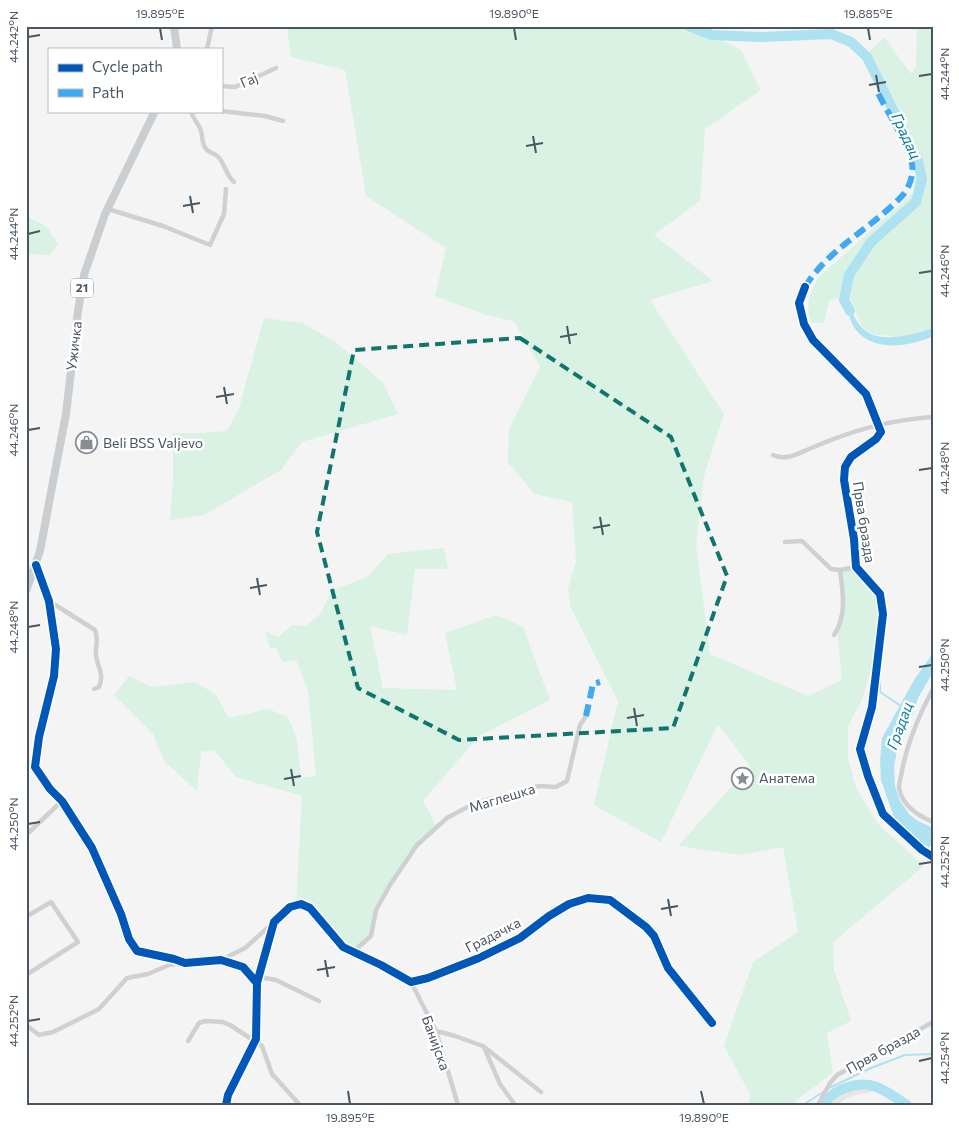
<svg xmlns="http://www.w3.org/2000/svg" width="959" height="1131" viewBox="0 0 959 1131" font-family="Commissioner,sans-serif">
	<rect width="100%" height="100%" fill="#f4f4f4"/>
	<g fill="#d9f2e3">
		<path d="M 287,26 L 689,26 L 712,35 L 741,50 L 761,90 L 705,129 L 700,201 L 654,235 L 713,281 L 650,300 L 724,414 L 704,476 L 696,545 L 710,654 L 808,696 L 842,680 L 837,631 L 842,618 L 840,570 L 856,567 L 882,590 L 883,614 L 880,641 L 862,700 L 848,726 L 848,758 L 856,788 L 878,824 L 924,866 L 833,942 L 834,970 L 851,1021 L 827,1033 L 833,1072 C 820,1084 805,1092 792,1105 L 749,1105 L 750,1094 L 724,1046 L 753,962 L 798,932 L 783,847 L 740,855 L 678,846 L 750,766 L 718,724 L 661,842 L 594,805 L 618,701 L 570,606 L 568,589 L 576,562 L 572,502 L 534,494 L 508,462 L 509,429 L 540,367 L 514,321 L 486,315 L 435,296 L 446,248 L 366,196 L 345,70 L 291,57 Z"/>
		<path d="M 917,26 L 933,26 L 933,328 L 911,336 L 896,337 L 873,334 L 862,328 L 850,297 L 829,300 L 824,323 L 811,323 C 806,300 808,299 818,278 L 913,193 L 915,172 L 873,76 L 863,58 L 884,37 L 911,74 L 916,67 Z"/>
		<path d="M 26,216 L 46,226 L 58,244 L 50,255 L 30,254 L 26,268 Z"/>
		<path d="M 264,318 L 302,323 L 337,343 L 383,383 L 398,414 L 302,442 L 281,470 L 204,515 L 170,520 L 173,482 L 173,433 L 203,433 L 227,431 L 239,408 Z"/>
		<path d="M 444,548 L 448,569 L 415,569 L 407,635 L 370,626 L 383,688 L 457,690 L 445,633 L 496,615 L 523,627 L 550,700 L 479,736 L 423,801 L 437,827 L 417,845 L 376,910 L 371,936 L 353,952 L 343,947 L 310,908 L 296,904 L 302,796 L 236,777 L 214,750 L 201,752 L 197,791 L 164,761 L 153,734 L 114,695 L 129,676 L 152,687 L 196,682 L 216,695 L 229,718 L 268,709 L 288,717 L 297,739 L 301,778 L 316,776 L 308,691 L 296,660 L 282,662 L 276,647 L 270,648 L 265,631 L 278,637 L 292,625 L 305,626 L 320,614 L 333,590 L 367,577 L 388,554 Z"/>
	</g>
	<path fill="#e7e6e1" d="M 864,1083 L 880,1088 C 866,1097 854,1090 838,1105 L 823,1105 C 833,1090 848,1087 864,1083 Z"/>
	<g fill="#aee2f0">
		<path d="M 844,300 C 850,309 855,319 861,327 C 877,345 914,335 933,328 L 933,336 C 910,347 873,352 856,330 C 850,322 847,309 844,300 Z"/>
		<path d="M 933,653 L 933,672 L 918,698 L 913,714 L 898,746 L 894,766 L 895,786 L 900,801 L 910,815 L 918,821 L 933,828 L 933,841 L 929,848 L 903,829 L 895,820 L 881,780 L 880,760 L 882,738 L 914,680 Z"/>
	</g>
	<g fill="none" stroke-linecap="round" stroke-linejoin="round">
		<g stroke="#aee2f0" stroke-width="2">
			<path d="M 880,682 L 880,692 L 901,706"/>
			<path d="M 827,1089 L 871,1068 L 905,1055 L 933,1054"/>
			<path d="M 803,1105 L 823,1092"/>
		</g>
		<g stroke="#aee2f0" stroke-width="10">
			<path d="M 689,26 L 712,35 L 760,37 L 831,34 L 851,42 L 867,57 L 918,161 L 922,179 L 916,202 L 871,242 L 849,275 L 844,300 L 850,311"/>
			<path d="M 823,1105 C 829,1096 835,1092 845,1088 C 872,1078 885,1091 907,1105"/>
		</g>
		<g stroke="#ced0d2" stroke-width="4.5">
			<path d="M 207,49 L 212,26"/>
			<path d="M 221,86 L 235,87 L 276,68"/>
			<path d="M 191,111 C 193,119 197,122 200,128 C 204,136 200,143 207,150 C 212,154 217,154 220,159 C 226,167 226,175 234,182"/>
			<path d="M 221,111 L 265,116 L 283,121"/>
			<path d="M 108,209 L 163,226 L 210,245 L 224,214 L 226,189"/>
			<path d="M 805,287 L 799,303 L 804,324 L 813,340 L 866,394 L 881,432 L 876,439 L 851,457 L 845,467 L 844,480 L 854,539 L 856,567 L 880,594 L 883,614 L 872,707 L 860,749 L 868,776 L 883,814 L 922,850 L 933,857"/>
			<path d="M 773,455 C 786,461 797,454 809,449 C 850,431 888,420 933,417"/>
			<path d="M 785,542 L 802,541 L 831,569 L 840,570"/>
			<path d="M 36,565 L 49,601 L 56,649 L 54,676 L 39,737 L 35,767 L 50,789 L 62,801 L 92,848 L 121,914 L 129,939 L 137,951 L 174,959 L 185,963 L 221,960 L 243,967 L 257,983"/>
			<path d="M 49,601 L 95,630 C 99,641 95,645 96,655 C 97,668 105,672 99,687 L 94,689"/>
			<path d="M 834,635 C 847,616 843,592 840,570 L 856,567"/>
			<path d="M 933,689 C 918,717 906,746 901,776 C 900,780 899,784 899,788 C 902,805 918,816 933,822"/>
			<path d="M 26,835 L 62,801"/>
			<path d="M 353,952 L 371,936 L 376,910 L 390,885 L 417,845 L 447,818 L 475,803 L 539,786 L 556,787 L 567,781 L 580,725 L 586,716"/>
			<path d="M 221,960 L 245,948 L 273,923"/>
			<path d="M 26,975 L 78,942 L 51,902 L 29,915"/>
			<path d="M 259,977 L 276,980 L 319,1001"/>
			<path d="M 411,982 L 436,1031 L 458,1105"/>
			<path d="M 26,1025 L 39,1035 L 53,1032 L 99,1009 L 127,978 L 148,974 L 169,965 L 184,963"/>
			<path d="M 436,1031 L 455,1036 L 483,1046 L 541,1092"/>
			<path d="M 188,1041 L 199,1023 L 205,1021 L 223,1022 L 230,1025 L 262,1046 L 272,1074 L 300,1105"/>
			<path d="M 484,1047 L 500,1084 L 515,1105"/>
			<path d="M 226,1105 L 228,1095 L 256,1039 L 257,983 L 274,922 L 290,907 L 301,904 L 310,908 L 343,947 L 381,965 L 411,982 L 428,978 L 479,958 L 520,938 L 549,916 L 569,904 L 588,898 L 610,900 L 646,927 L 654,936 L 668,968 L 712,1023"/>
			<path d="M 818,1105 L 830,1083 L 837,1075 L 933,1022"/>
		</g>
		<g stroke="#caced1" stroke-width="8">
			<path d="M 174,26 L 177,49"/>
			<path d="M 26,591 L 40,551 L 52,487 L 66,414 L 78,311 L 84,275 L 105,214 L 155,111"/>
		</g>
		<g stroke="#3fa9f5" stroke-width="6" stroke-dasharray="12 6" stroke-linecap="butt">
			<path d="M 805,287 C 828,249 872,228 902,196 C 909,189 914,174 912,164 C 909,145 886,110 877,91"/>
			<path d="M 586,716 L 593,684 L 600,682"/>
		</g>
		<defs>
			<g id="cycleway">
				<path d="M 805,287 L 799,303 L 804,324 L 813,340 L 866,394 L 881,432 L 876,439 L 851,457 L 845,467 L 844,480 L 854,539 L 856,567 L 880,594 L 883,614 L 872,707 L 860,749 L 868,776 L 883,814 L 922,850 L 933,857"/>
				<path d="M 36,565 L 49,601 L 56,649 L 54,676 L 39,737 L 35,767 L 50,789 L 62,801 L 92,848 L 121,914 L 129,939 L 137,951 L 174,959 L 185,963 L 221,960 L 243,967 L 257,983"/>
				<path d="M 226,1105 L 228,1095 L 256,1039 L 257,983 L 274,922 L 290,907 L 301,904 L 310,908 L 343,947 L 381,965 L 411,982 L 428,978 L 479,958 L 520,938 L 549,916 L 569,904 L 588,898 L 610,900 L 646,927 L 654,936 L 668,968 L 712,1023"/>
			</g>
		</defs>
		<use href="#cycleway" stroke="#fff" stroke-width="11"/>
		<use href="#cycleway" stroke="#0057b8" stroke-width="8"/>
	</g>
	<path fill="none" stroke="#0f766e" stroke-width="4" stroke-dasharray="10 6" stroke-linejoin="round" d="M 520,338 L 671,437 L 727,576 L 673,728 L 459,740 L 358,688 L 317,532 L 354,350 Z"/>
	<path fill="none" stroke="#4a5661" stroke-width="2" d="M 160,28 L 162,40M 514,28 L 516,40M 868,28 L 870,40M 28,37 L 40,35M 876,75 L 879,92M 919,76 L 932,74M 869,85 L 886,82M 533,136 L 536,153M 526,146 L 543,143M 190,196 L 193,213M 183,206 L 200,203M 28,234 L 40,231M 919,273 L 932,271M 567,326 L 570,344M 560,337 L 577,334M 224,387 L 227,404M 216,397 L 234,394M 28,430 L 40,428M 919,470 L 932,468M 600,517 L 603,535M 593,528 L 610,525M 257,578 L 260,595M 250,588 L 267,585M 28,627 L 40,625M 919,667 L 932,665M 634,708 L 637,726M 627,718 L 644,715M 291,769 L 294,786M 284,779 L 301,776M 28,824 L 40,822M 919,864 L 932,862M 668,899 L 671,916M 661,909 L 678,906M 325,960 L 328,977M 317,970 L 335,967M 28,1021 L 40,1019M 919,1061 L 932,1058M 348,1091 L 350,1104M 701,1091 L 704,1104"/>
	<defs>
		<symbol id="shop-ring" viewBox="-11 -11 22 22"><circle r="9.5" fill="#fff" stroke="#868d94" stroke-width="1.5"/><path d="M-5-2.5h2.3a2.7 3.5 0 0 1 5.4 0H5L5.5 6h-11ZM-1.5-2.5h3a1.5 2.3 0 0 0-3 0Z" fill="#868d94"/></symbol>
		<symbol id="sight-ring" viewBox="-11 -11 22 22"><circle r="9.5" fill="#fff" stroke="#868d94" stroke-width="1.5"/><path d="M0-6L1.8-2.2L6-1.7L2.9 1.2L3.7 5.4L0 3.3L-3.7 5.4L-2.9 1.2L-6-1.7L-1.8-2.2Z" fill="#868d94"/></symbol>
	</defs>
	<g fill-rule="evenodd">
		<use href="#shop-ring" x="74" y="430" width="25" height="25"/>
		<use href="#sight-ring" x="730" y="766" width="25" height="25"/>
	</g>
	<g text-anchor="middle" stroke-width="5" stroke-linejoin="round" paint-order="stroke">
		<rect fill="#fff" stroke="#808990" stroke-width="1" x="71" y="278.5" width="22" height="19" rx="4"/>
		<g font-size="12" font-weight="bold" fill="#4a5661">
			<text x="82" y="292">21</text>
		</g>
		<g font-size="14" fill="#4a5661" stroke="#fff">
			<text transform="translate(249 80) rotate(-24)" y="5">Гај</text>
			<text transform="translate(74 346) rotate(-83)" y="5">Ужичка</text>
			<text transform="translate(864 522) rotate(81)" y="5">Прва бразда</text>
			<text transform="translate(502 798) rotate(-17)" y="5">Маглешка</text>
			<text transform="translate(493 935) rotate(-27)" y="5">Градачка</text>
			<text transform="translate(436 1043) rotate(70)" y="5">Банијска</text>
			<text transform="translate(883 1050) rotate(-29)" y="5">Прва бразда</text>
		</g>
		<g font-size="14" fill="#4a5661" stroke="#fff" text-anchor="start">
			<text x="103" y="448">Beli BSS Valjevo</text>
			<text x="759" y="783">Анатема</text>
		</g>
		<g font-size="15" font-style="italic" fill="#0c7c9b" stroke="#fff">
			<text transform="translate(906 136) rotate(65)" y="5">Градац</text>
			<text transform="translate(900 726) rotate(-70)" y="5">Градац</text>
		</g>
	</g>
	<rect width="959" height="1131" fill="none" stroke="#ffffff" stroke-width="55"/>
	<rect x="48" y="48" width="175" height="65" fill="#ffffff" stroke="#b7bbc0"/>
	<rect x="58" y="64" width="25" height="8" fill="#0057b8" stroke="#b7bbc0"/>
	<text x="92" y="72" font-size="15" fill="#4a5661">Cycle path</text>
	<rect x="58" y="89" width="25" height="8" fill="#3fa9f5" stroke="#b7bbc0"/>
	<text x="92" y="98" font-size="15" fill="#4a5661">Path</text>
	<rect x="28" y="28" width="904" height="1076" fill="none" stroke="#4a5661" stroke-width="2"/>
	<g font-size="12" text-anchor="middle" fill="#4a5661">
		<text x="160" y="18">19.895°E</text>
		<text x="514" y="18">19.890°E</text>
		<text x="868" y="18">19.885°E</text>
		<text transform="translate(14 37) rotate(-90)" y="4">44.242°N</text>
		<text transform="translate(945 74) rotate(-90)" y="4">44.244°N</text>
		<text transform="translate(14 234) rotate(-90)" y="4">44.244°N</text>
		<text transform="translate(945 271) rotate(-90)" y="4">44.246°N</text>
		<text transform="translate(14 430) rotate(-90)" y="4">44.246°N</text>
		<text transform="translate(945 468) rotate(-90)" y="4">44.248°N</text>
		<text transform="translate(14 627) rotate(-90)" y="4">44.248°N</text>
		<text transform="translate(945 665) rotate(-90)" y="4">44.250°N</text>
		<text transform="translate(14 824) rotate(-90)" y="4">44.250°N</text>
		<text transform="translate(945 862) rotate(-90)" y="4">44.252°N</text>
		<text transform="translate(14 1021) rotate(-90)" y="4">44.252°N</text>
		<text transform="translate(945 1058) rotate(-90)" y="4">44.254°N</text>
		<text x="350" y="1122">19.895°E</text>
		<text x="704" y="1122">19.890°E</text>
	</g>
</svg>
